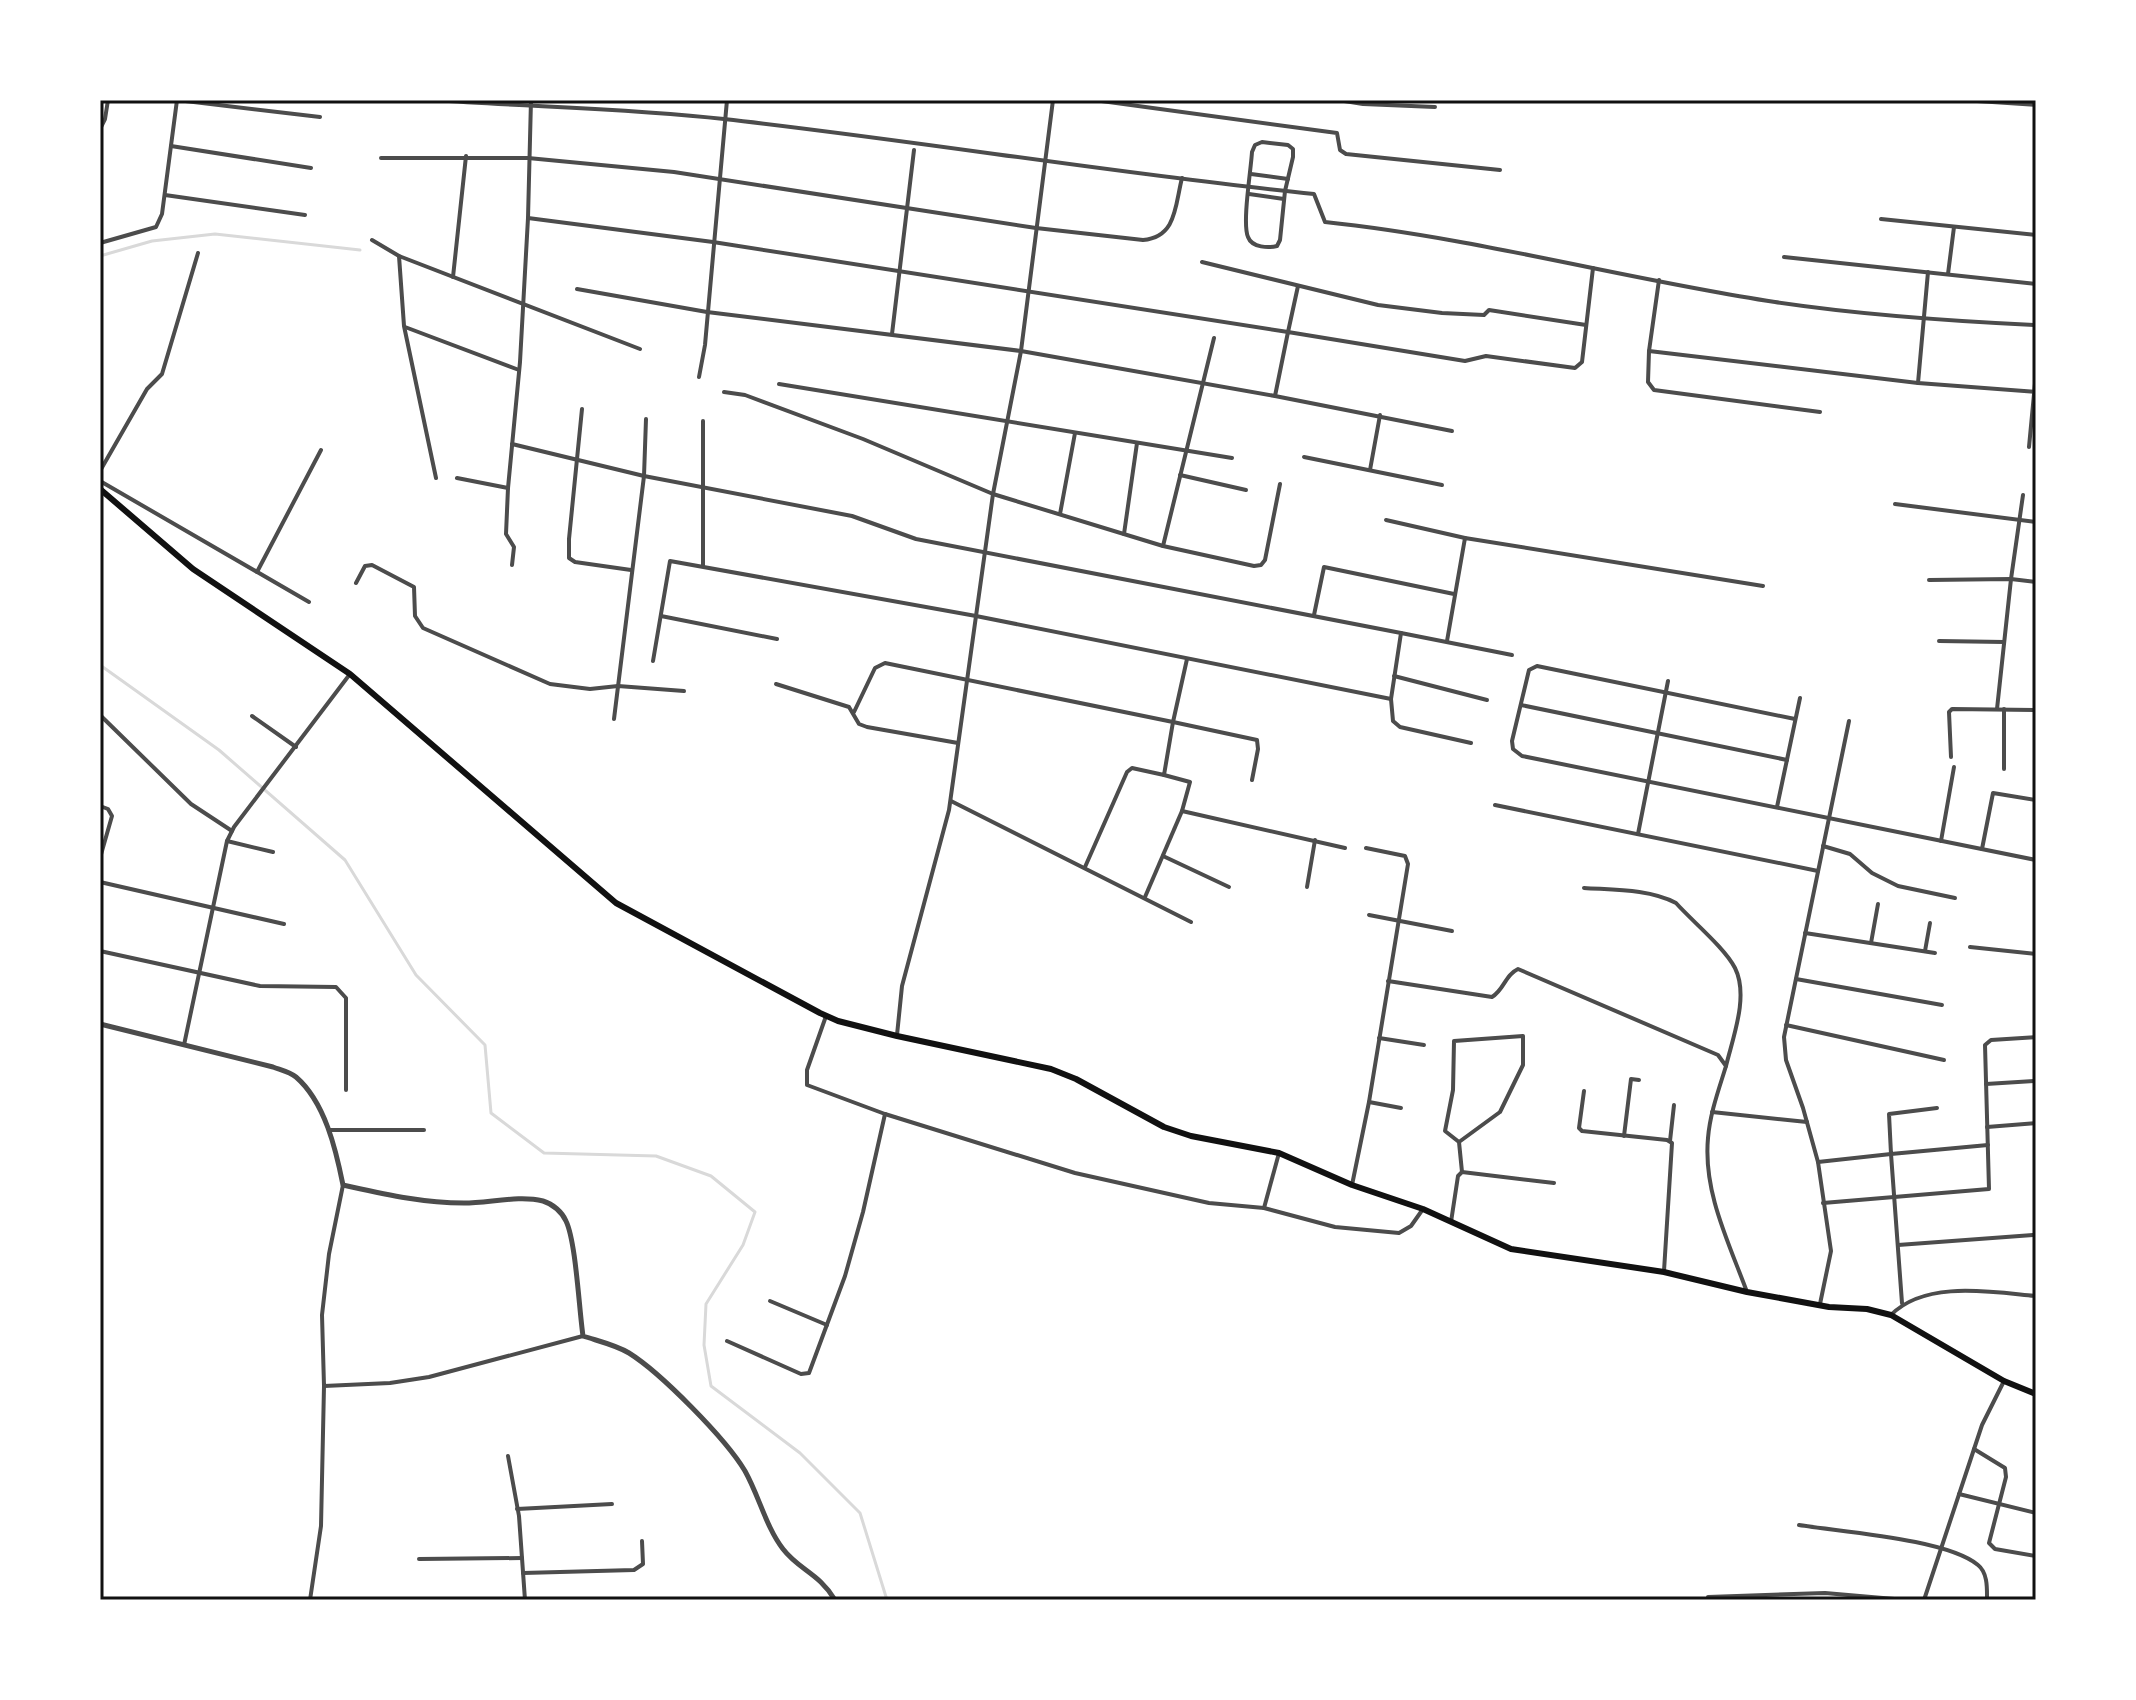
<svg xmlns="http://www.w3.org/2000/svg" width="2136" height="1700" viewBox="0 0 2136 1700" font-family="'Noto Sans',sans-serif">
	<rect width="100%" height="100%" fill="#fff"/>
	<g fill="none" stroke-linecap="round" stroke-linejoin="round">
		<g stroke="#d9d9d9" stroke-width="3">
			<path d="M 100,256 L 152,241 L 215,234 L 360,250"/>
			<path d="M 100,665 L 219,750 L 345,860 L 416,975 L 485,1045 L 491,1113 L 544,1153 L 656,1156 L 711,1176 L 755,1212 L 743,1245 L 706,1304 L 704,1345 L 711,1386 L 800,1453 L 860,1513 L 887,1600"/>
		</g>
		<g stroke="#4c4c4c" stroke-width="4">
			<path d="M 177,100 L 320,117"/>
			<path d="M 434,100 C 531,107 628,108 724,119 C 921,141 1117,174 1314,194 L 1325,222 C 1477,238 1624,279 1775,302 C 1862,315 1949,321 2036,325"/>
			<path d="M 1094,100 L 1337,133 L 1340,150 L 1346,154 L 1500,170"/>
			<path d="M 1338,100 L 1363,104 L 1435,107"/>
			<path d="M 1977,101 L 2036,105"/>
			<path d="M 100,129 L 105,119 L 108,100"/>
			<path d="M 1262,142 L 1288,145 L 1293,149 L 1293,157 L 1285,191 L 1280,240 L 1277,246 C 1269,248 1252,248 1248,237 C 1242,223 1251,170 1252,152 L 1255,145 Z"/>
			<path d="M 171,146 L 311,168"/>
			<path d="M 381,158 L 528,158 L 674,172 L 1036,228 L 1143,240 C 1177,237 1175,205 1182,178"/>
			<path d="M 1251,174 L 1288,179"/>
			<path d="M 1249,194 L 1284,199"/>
			<path d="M 165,195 L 305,215"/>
			<path d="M 528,218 L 713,242 L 1288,332 L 1298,286"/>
			<path d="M 1881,219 L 2036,235"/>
			<path d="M 372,240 L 399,256 L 640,349"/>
			<path d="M 100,243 L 156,227 L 162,214 L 177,100"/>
			<path d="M 399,256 L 404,326 L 436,478"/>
			<path d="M 1784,257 L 2036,284"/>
			<path d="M 1202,262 L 1378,305 L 1442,313 L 1484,315 L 1489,310 L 1586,325"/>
			<path d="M 1948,274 L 1954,227"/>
			<path d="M 453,277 L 466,156"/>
			<path d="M 1659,280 L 1649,351 L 1918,383 L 2036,392"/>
			<path d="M 577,289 L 707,312 L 1021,351 L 1275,396 L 1288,332 L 1465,361 L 1486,356 L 1575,368 L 1582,362 L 1593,268"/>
			<path d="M 405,327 L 519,370"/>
			<path d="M 892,334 L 914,150"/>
			<path d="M 1649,351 L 1648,382 L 1654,390 L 1820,412"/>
			<path d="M 699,377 L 705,345 L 727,100"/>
			<path d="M 1918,383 L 1928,272"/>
			<path d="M 779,384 L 1232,458"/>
			<path d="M 724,392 L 745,395 L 863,439 L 993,494 L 1163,546 L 1254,566 L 1261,565 L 1265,560 L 1280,484"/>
			<path d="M 1275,396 L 1452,431"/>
			<path d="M 582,409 L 569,539 L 569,558 L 575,562 L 631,570"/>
			<path d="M 703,421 L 703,566"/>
			<path d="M 512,444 L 644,476 L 852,516 L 916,539 L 1401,633 L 1391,699 L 1393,721 L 1400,727 L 1471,743"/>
			<path d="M 2029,447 L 2036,373"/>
			<path d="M 1304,457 L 1442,485"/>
			<path d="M 1370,470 L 1380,415"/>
			<path d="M 100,471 L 147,389 L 162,374 L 198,253"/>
			<path d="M 1180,475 L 1246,490"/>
			<path d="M 457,478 L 508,488"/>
			<path d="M 100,481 L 309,602"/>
			<path d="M 1895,504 L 2036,522"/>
			<path d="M 1060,514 L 1075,433"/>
			<path d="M 1386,520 L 1465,538"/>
			<path d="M 1124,534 L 1137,443"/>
			<path d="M 1163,546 L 1214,338"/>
			<path d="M 512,565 L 514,547 L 506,534 L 508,488 L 520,362 L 528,218 L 531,100"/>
			<path d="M 257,572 L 321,450"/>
			<path d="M 1929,580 L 2011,579 L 2036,582"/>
			<path d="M 356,583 L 365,566 L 372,565 L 414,587 L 415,616 L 423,628 L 550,684 L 590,689 L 618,686 L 684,691"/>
			<path d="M 1314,615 L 1324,567 L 1454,594"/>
			<path d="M 661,616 L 777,639"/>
			<path d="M 1401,633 L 1512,655"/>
			<path d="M 1447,641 L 1465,538 L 1763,586"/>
			<path d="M 1939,641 L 2004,642"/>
			<path d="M 1187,659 L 1173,722 L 1257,740 L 1258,749 L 1252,780"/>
			<path d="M 653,661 L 670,561 L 976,616 L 1391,699"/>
			<path d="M 1394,676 L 1487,700"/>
			<path d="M 776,684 L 849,707 L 859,724 L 867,727 L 958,743"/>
			<path d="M 1521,705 L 1787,760"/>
			<path d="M 1997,709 L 2011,579 L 2023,495"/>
			<path d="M 2004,709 L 2004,769"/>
			<path d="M 854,712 L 875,668 L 885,663 L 1173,722 L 1164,775 L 1132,768 L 1127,772 L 1085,867"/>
			<path d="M 100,715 L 191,804 L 232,831"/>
			<path d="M 252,716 L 296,747"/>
			<path d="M 614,719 L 644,476 L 646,419"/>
			<path d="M 1795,719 L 1537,666 L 1529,670 L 1512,741 L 1513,749 L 1522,756 L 2036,860"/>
			<path d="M 1951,757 L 1949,712 L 1952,709 L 2036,710"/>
			<path d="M 1164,775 L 1190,782 L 1182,811 L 1345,848"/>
			<path d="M 951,801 L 1191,922"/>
			<path d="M 1495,805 L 1818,871"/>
			<path d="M 100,806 L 108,809 L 112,816 L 100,858"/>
			<path d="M 1777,807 L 1800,698"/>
			<path d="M 1638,834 L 1668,681"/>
			<path d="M 227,841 L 273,852"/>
			<path d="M 1941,841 L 1954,767"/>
			<path d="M 1823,846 L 1850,854 L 1872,873 L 1898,886 L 1955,898"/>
			<path d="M 1982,849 L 1993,793 L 2036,800"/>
			<path d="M 1163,856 L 1229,887"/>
			<path d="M 100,882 L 284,924"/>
			<path d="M 1307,887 L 1315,840"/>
			<path d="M 1584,888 C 1614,890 1649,889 1676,903 C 1691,920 1725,948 1735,968 C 1749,996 1733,1037 1726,1066"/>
			<path d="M 1145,897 L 1182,811"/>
			<path d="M 1369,915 L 1452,931"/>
			<path d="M 1805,933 L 1935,953"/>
			<path d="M 1871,943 L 1878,904"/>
			<path d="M 1970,947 L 2036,954"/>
			<path d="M 100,951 L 260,986 L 336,987 L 346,998 L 346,1090"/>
			<path d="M 1925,951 L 1930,923"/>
			<path d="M 1796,979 L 1942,1005"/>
			<path d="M 1388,981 L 1492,997 C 1504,990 1505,975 1518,969 L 1718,1055 L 1726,1066 C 1719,1089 1710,1113 1708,1138 C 1703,1192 1729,1243 1747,1292"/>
			<path d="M 826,1016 L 807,1070 L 807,1085 L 885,1114 L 1075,1173 L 1209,1203 L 1264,1208 L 1335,1227 L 1399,1233 L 1411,1226 L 1423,1209"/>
			<path d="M 1786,1025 L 1944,1060"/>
			<path d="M 897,1035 L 902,986 L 949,810 L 993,494 L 1021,351 L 1053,100"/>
			<path d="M 1379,1038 L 1424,1045"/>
			<path d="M 184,1045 L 227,841 L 234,827 L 350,674"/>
			<path d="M 1986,1084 L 2036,1081"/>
			<path d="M 1584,1091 L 1579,1128 L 1582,1131 L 1667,1140 L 1672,1143 L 1664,1271"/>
			<path d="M 1369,1102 L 1401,1108"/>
			<path d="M 1937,1108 L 1889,1114 L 1891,1154 L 1988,1145"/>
			<path d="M 1712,1112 L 1807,1122"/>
			<path d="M 1987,1127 L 2036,1123"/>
			<path d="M 330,1130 L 424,1130"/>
			<path d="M 1624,1136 L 1631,1079 L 1639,1080"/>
			<path d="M 1670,1141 L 1674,1105"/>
			<path d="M 1459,1142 L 1445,1131 L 1453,1090 L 1454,1041 L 1523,1036 L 1523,1065 L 1500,1112 L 1459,1142 L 1462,1172"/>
			<path d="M 1818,1162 L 1891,1154 L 1902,1303"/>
			<path d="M 343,1185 L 329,1254 L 322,1315 L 324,1386 L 390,1383 L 429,1377 L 583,1336"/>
			<path d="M 1352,1185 L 1369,1102 L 1408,864 L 1405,856 L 1366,848"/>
			<path d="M 1823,1203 L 1989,1189 L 1985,1045 L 1991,1040 L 2036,1037"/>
			<path d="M 1264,1208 L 1279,1153"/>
			<path d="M 1451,1222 L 1458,1176 L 1462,1172 L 1554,1183"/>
			<path d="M 1898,1245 L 2033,1235"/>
			<path d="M 770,1301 L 827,1325"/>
			<path d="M 1820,1304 L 1831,1251 L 1818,1162 L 1803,1108 L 1786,1060 L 1784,1037 L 1849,721"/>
			<path d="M 1891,1315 C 1925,1280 1992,1292 2036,1296"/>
			<path d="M 727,1341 L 801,1374 L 809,1373 L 845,1276 L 863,1212 L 885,1114"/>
			<path d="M 1974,1449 L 2005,1468 L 2006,1477 L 1989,1543 L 1995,1549 L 2036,1556"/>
			<path d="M 508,1456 L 519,1516 L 525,1600"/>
			<path d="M 1959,1494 L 2036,1513"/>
			<path d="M 517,1509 L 612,1504"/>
			<path d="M 1799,1525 C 1842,1532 1947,1539 1978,1565 C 1988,1573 1987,1589 1987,1600"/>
			<path d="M 419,1559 L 522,1558"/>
			<path d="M 523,1573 L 634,1570 L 643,1564 L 642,1541"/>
			<path d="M 1708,1597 L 1825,1593 L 1906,1600"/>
			<path d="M 310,1600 L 321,1526 L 324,1386"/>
			<path d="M 1924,1600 L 1982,1425 L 2004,1381"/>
		</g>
		<path stroke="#4c4c4c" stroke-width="5" d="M 100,1024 L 273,1067 C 281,1070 290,1072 296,1077 C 325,1102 336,1150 343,1185 C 384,1194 422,1203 464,1203 C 489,1203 519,1195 543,1201 C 553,1204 562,1212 566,1221 C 576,1242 579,1309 583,1336 C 598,1341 616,1345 629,1353 C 661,1373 726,1439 745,1471 C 759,1496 766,1527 783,1549 C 799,1570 819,1573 835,1600"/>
		<path stroke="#111" stroke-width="6" d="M 100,489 L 193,569 L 350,674 L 616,903 L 820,1013 L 838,1021 L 897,1036 L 1051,1069 L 1076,1079 L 1164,1127 L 1191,1136 L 1279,1153 L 1352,1185 L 1423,1209 L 1511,1249 L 1664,1272 L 1747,1292 L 1829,1307 L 1867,1309 L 1891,1315 L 2004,1381 L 2036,1394"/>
	</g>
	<rect width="2136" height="1700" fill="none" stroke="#ffffff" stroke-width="204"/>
	<rect x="102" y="102" width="1932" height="1496" fill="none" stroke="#111" stroke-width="3"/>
</svg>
